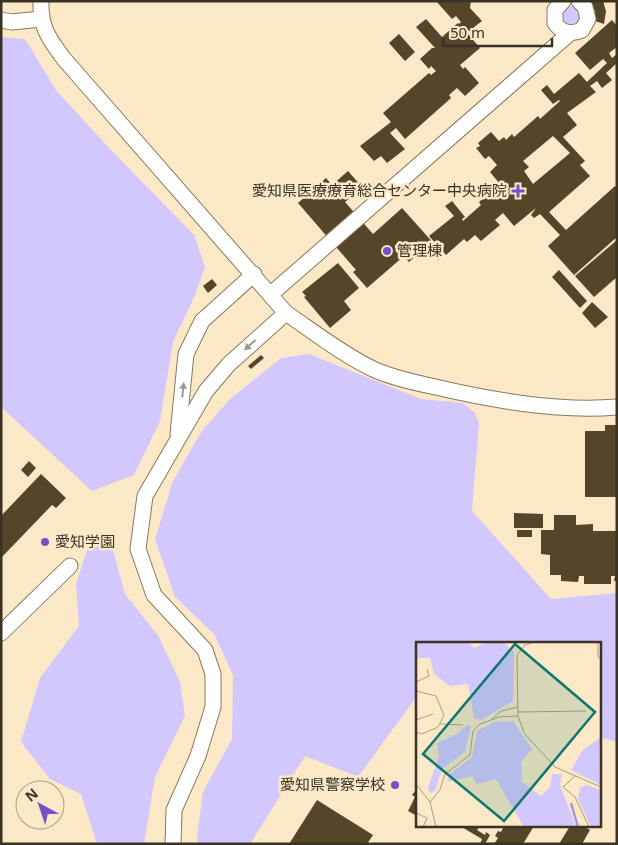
<svg xmlns="http://www.w3.org/2000/svg" width="618" height="845" viewBox="0 0 618 845" font-family="'Noto Sans','Noto Sans JP',sans-serif">
	<rect width="100%" height="100%" fill="#fae8c7"/>
	<g fill="#d2c8fe">
		<circle cx="571" cy="16" r="10"/>
		<path d="M 1,37 L 25,39 L 56,90 L 109,148 L 194,235 L 205,267 L 195,295 L 173,342 L 160,421 L 134,475 L 92,491 L 1,407 Z"/>
		<path d="M 309,354 L 421,399 L 463,403 L 475,413 L 479,423 L 472,511 L 551,599 L 617,593 L 617,742 L 599,737 L 599,644 L 417,644 L 417,696 L 358,777 L 305,756 L 250,844 L 198,844 L 197,838 L 203,792 L 232,739 L 233,675 L 214,634 L 175,597 L 155,539 L 173,481 L 201,432 L 230,399 L 281,358 Z"/>
		<path d="M 109,536 L 125,594 L 159,637 L 180,682 L 185,716 L 155,777 L 144,844 L 97,844 L 81,794 L 50,779 L 21,742 L 40,678 L 79,626 L 76,584 L 88,547 Z"/>
	</g>
	<g fill="#55462a" fill-rule="evenodd">
		<path d="M 436,1 L 471,1 L 470,8 L 482,21 L 469,31 L 465,26 L 463,28 L 480,48 L 460,65 L 463,69 L 465,67 L 479,83 L 465,96 L 457,88 L 449,95 L 451,98 L 405,139 L 396,128 L 390,133 L 405,149 L 387,163 L 381,156 L 374,161 L 360,146 L 391,122 L 383,113 L 429,73 L 431,75 L 436,71 L 431,66 L 429,69 L 420,59 L 432,48 L 435,48 L 416,27 L 426,19 L 442,37 L 458,23 L 459,24 L 461,22 L 456,16 L 452,19 Z"/>
		<path d="M 590,1 L 603,1 L 606,11 L 604,24 L 595,21 L 595,11 Z"/>
		<path d="M 612,20 L 617,26 L 617,47 L 609,53 L 612,58 L 617,54 L 617,63 L 606,73 L 612,80 L 602,88 L 597,81 L 590,86 L 596,92 L 567,113 L 577,125 L 563,137 L 585,161 L 580,165 L 590,176 L 549,212 L 566,230 L 615,186 L 617,189 L 617,237 L 574,275 L 548,246 L 560,235 L 540,214 L 534,218 L 531,215 L 536,208 L 514,226 L 503,213 L 495,220 L 500,225 L 481,241 L 475,235 L 467,242 L 464,239 L 446,255 L 429,236 L 454,216 L 445,206 L 452,201 L 465,217 L 462,219 L 463,221 L 481,205 L 479,202 L 500,184 L 490,172 L 497,165 L 489,156 L 485,159 L 476,148 L 480,146 L 478,143 L 491,132 L 499,141 L 504,137 L 506,140 L 512,134 L 514,137 L 538,116 L 540,119 L 560,101 L 559,100 L 553,104 L 541,90 L 547,85 L 554,94 L 579,73 L 587,82 L 590,79 L 607,63 L 603,59 L 590,70 L 575,53 ZM 553,136 L 570,153 L 533,184 L 524,171 L 529,167 L 523,161 Z"/>
		<path d="M 399,34 L 415,52 L 405,61 L 389,43 Z"/>
		<path d="M 348,171 L 362,187 L 345,202 L 373,234 L 402,208 L 444,255 L 438,260 L 427,246 L 409,262 L 404,256 L 367,288 L 353,272 L 356,270 L 298,203 L 326,178 L 332,185 Z"/>
		<path d="M 617,240 L 617,277 L 594,297 L 575,276 Z"/>
		<path d="M 338,263 L 359,288 L 344,301 L 351,310 L 330,328 L 304,297 L 306,296 L 302,292 Z"/>
		<path d="M 559,270 L 587,301 L 580,308 L 552,277 Z"/>
		<path d="M 212,279 L 217,285 L 208,293 L 203,286 Z"/>
		<path d="M 592,302 L 608,317 L 595,328 L 582,313 Z"/>
		<path d="M 261,355 L 264,358 L 251,369 L 248,366 Z"/>
		<path d="M 605,425 L 617,425 L 617,497 L 585,497 L 585,431 L 605,431 Z"/>
		<path d="M 29,461 L 36,468 L 28,477 L 21,470 Z"/>
		<path d="M 41,474 L 66,498 L 56,508 L 52,505 L 1,558 L 1,516 Z"/>
		<path d="M 514,513 L 543,514 L 543,528 L 514,528 Z"/>
		<path d="M 554,515 L 576,515 L 576,525 L 593,524 L 593,531 L 617,531 L 617,581 L 614,581 L 615,576 L 611,576 L 611,584 L 584,584 L 584,576 L 579,576 L 578,582 L 561,581 L 561,575 L 550,575 L 550,555 L 541,554 L 541,530 L 554,530 Z"/>
		<rect x="517" y="530" width="15" height="7"/>
		<path d="M 416,790 L 417,790 L 417,816 L 408,811 L 415,797 L 412,795 Z"/>
		<path d="M 317,800 L 373,835 L 367,844 L 289,844 Z"/>
		<path d="M 460,826 L 480,826 L 477,830 L 485,835 L 486,832 L 490,835 L 485,844 L 480,844 L 482,839 Z"/>
		<path d="M 504,826 L 534,826 L 523,844 L 494,844 L 498,838 L 495,836 L 498,831 L 501,832 Z"/>
		<path d="M 570,826 L 584,826 L 590,830 L 582,844 L 559,844 Z"/>
	</g>
	<g fill="none" stroke-linecap="round" stroke-linejoin="round">
		<defs>
			<g id="minor">
				<path d="M 41,1 C 40,27 49,39 64,59 L 286,313 C 314,332 342,354 373,369 C 390,377 412,382 431,386 C 491,400 556,412 617,407"/>
				<path d="M 563,1 L 555,10 L 555,23 C 562,33 570,35 582,30 L 588,19 L 585,7 L 579,1"/>
				<path d="M 1,20 L 12,22 L 41,19"/>
				<path d="M 271,294 L 570,33"/>
				<path d="M 178,434 L 186,354 L 202,321 L 254,274"/>
				<path d="M 1,633 L 70,566"/>
				<path d="M 173,844 L 174,810 L 198,756 L 213,707 L 213,674 L 205,650 L 154,595 L 138,549 L 145,496 L 206,391 L 229,364 L 286,313"/>
			</g>
		</defs>
		<use href="#minor" stroke="#89795b" stroke-width="17"/>
		<use href="#minor" stroke="#fff" stroke-width="15"/>
	</g>
	<defs><path id="oneway-solid" d="M-6-.8H1V-3.2L6.5 0L1 3.2V.8H-6Z" transform="scale(1.25)"/></defs>
	<g fill="#9c9892">
		<use href="#oneway-solid" transform="translate(250 345) rotate(138)"/>
		<use href="#oneway-solid" transform="translate(183 390) rotate(-84)"/>
	</g>
	<g fill="#7550c9" stroke="#fae8c7" stroke-width="2">
		<path d="M515.5 183.5h5v5h5v5h-5v5h-5v-5h-5v-5h5z"/>
		<circle cx="387" cy="251" r="5"/>
		<circle cx="45" cy="542" r="5"/>
		<circle cx="395" cy="785" r="5"/>
	</g>
	<g text-anchor="middle" stroke-width="5" stroke-linejoin="round" paint-order="stroke">
		<g font-size="15" fill="#393225" stroke="#fae8c7" text-anchor="end">
			<text x="507" y="196">愛知県医療療育総合センター中央病院</text>
			<text x="397" y="256" text-anchor="start">管理棟</text>
			<text x="55" y="547" text-anchor="start">愛知学園</text>
			<text x="385" y="790">愛知県警察学校</text>
		</g>
	</g>
	<g transform="translate(416 642)">
		<rect width="185" height="185" fill="#fae8c7"/>
		<path d="M 0,0 L 52,0 L 58,6 L 70,0 L 88,0 L 98,10 L 97,59 L 65,78 L 58,76 L 52,42 L 34,44 L 18,32 L 14,16 L 0,16 ZM 97,79 L 116,107 L 105,120 L 106,140 L 125,154 L 134,145 L 136,132 L 146,132 L 144,143 L 160,185 L 108,185 L 80,137 L 61,142 L 56,134 L 31,140 L 34,132 L 56,115 L 61,89 L 78,80 ZM 51,83 L 55,84 L 49,110 L 26,127 L 19,149 L 14,151 L 12,145 L 23,114 L 21,101 L 41,92 ZM 185,95 L 185,143 L 155,128 L 166,109 ZM 170,143 L 185,148 L 185,185 L 175,185 L 162,157 L 164,146 Z" fill="#d2c8fe"/>
		<path fill="none" stroke="#a795e5" stroke-width="2.5" d="M 155,161 L 162,185"/>
		<path fill="none" stroke="#ad9f86" stroke-width="1" d="M 118,0 L 109,3 L 101,13 L 102,74 L 108,91 L 139,125 L 185,145M 182,0 L 182,15 L 185,17M 0,40 L 13,34 L 11,27M 0,49 L 20,54 L 28,73 L 22,85 L 6,92 L 0,90M 102,70 L 170,69M 76,77 L 85,69 L 102,65M 0,78 L 17,72M 24,82 L 47,83M 159,134 L 147,145 L 159,155 L 173,185M 0,142 L 14,160 L 20,185M 14,160 L 24,148 L 29,132 L 54,113 L 57,89 L 64,82 L 83,75 L 102,74M 0,171 L 11,176 L 7,185"/>
		<path fill="#0f766e" fill-opacity="0.15" stroke="#0f766e" stroke-width="2.5" d="M 99,2 L 179,70 L 88,179 L 7,112 Z"/>
		<rect width="185" height="185" fill="none" stroke="#393225" stroke-width="2.5"/>
	</g>
	<rect width="618" height="845" fill="none" stroke="#393225" stroke-width="5"/>
	<g transform="translate(40 805) rotate(320)"><circle r="24" fill="#fae8c7" stroke="#ad9f86"/>
	<path d="M0-4L9 19L0 12L-9 19Z" fill="#7550c9"/>
	<text y="-8" font-size="14" font-weight="bold" text-anchor="middle" fill="#393225">N</text>
	</g>
	<path d="M443 38v8h109v-8" fill="none" stroke="#393225" stroke-width="2.5"/>
	<text x="450" y="38" font-size="15" fill="#393225" stroke="#fae8c7" stroke-width="4" paint-order="stroke">50 m</text>
</svg>
